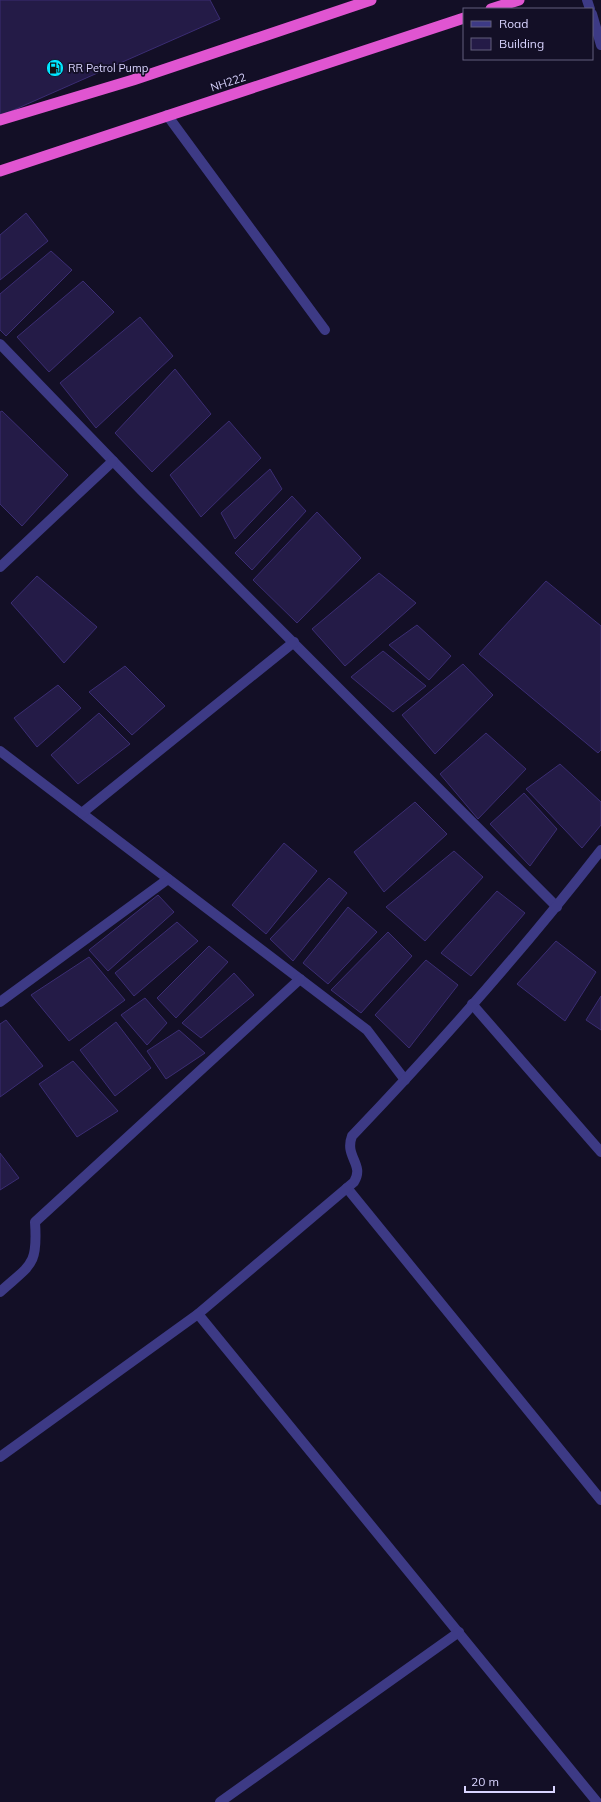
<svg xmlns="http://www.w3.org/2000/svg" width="601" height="1802" viewBox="0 0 601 1802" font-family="Mulish,sans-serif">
	<rect width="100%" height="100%" fill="#130f26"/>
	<g fill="#241b47" stroke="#3b2d73">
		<path d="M 0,0 L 210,0 L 220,19 L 0,116 Z"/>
		<path d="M 26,213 L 48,241 L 0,280 L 0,235 Z"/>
		<path d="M 51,251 L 72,270 L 6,336 L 0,330 L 0,294 Z"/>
		<path d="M 83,281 L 114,312 L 49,372 L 17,337 Z"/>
		<path d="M 140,317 L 173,356 L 96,428 L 60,383 Z"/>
		<path d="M 175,369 L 211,414 L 152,472 L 115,433 Z"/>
		<path d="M 2,411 L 68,475 L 22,526 L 0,504 L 0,412 Z"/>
		<path d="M 229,421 L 261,458 L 201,517 L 170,475 Z"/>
		<path d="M 270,469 L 282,489 L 235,539 L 221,513 Z"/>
		<path d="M 292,496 L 306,511 L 252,570 L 235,553 Z"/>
		<path d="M 317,512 L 361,558 L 297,623 L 253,580 Z"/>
		<path d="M 379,573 L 416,603 L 345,666 L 312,629 Z"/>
		<path d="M 37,576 L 97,627 L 64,663 L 11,603 Z"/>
		<path d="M 546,581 L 601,626 L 601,750 L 598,753 L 479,654 Z"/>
		<path d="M 417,625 L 451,656 L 429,680 L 389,645 Z"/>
		<path d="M 383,651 L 426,686 L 393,712 L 351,677 Z"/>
		<path d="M 463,664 L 493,695 L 435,754 L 402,715 Z"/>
		<path d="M 125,666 L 165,706 L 132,735 L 89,692 Z"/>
		<path d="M 58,685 L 81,708 L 37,747 L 14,718 Z"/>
		<path d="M 99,713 L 130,744 L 78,784 L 51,755 Z"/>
		<path d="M 486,733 L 526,769 L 478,819 L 440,774 Z"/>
		<path d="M 560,764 L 601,802 L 601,825 L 582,848 L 526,789 Z"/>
		<path d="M 524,793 L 557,829 L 530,866 L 490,824 Z"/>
		<path d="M 415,802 L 447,834 L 384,892 L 354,852 Z"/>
		<path d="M 284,843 L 317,871 L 266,934 L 232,905 Z"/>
		<path d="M 454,851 L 483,877 L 425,941 L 386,907 Z"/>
		<path d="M 329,878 L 347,893 L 293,961 L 270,939 Z"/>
		<path d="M 497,891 L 525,913 L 471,976 L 441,953 Z"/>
		<path d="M 158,895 L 174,912 L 108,971 L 89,950 Z"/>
		<path d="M 348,907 L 377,932 L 328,984 L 303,963 Z"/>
		<path d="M 177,922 L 198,941 L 134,996 L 115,973 Z"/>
		<path d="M 388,932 L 412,956 L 361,1013 L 331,990 Z"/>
		<path d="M 556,941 L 596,972 L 565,1021 L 517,984 Z"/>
		<path d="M 209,946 L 228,962 L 176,1018 L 157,998 Z"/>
		<path d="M 89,957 L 125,1000 L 69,1041 L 31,995 Z"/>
		<path d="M 426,960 L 458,985 L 409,1048 L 375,1015 Z"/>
		<path d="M 234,973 L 254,995 L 201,1038 L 182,1023 Z"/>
		<path d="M 601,996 L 601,1030 L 586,1020 Z"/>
		<path d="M 145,998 L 167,1023 L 147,1045 L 121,1015 Z"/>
		<path d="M 6,1020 L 43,1066 L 0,1097 L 0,1024 Z"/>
		<path d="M 116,1022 L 151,1068 L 115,1096 L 80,1050 Z"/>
		<path d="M 179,1030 L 205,1053 L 166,1079 L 147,1051 Z"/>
		<path d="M 73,1061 L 118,1111 L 77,1137 L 39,1084 Z"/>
		<path d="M 0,1153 L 19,1178 L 0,1190 Z"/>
	</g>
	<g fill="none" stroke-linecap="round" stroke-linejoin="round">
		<path stroke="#3d3a85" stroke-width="10" d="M 167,115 L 325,330"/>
		<g stroke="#3d3a85" stroke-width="10">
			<path d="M 587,0 L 590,9"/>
			<path d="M 592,14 L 601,45"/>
			<path d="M 0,344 L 142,491 L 557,907"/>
			<path d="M 0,567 L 113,461"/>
			<path d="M 0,751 L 367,1030 L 405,1080"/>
			<path d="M 82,813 L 294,642"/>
			<path d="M 0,1002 L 168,879"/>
			<path d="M 472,1004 L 601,1152"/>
			<path d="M 347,1188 L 601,1500"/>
			<path d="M 0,1292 C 31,1264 38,1266 35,1222 L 300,979"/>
			<path d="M 198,1314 L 597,1802"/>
			<path d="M 0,1457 L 198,1314 L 354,1182 C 365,1164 344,1157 352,1136 C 439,1045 524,949 601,850"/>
			<path d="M 220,1802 L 459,1632"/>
		</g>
		<g stroke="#e055d1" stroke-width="11">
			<path d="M 491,9 L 519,0"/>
			<path d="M 0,120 L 133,80 L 371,0"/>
			<path d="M 0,171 L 464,18"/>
		</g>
	</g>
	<defs>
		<symbol id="fuel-disc" viewBox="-11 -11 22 22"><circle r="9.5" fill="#00e5ff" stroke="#130f26"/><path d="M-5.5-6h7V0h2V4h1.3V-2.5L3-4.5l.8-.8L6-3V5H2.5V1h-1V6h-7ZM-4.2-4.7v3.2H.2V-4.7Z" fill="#111"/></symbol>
	</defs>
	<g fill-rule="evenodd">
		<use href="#fuel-disc" x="45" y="58" width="20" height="20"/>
	</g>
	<g text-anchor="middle" stroke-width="3.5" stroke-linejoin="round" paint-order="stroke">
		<g font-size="11" fill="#d9d4ff" stroke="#130f26" text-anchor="start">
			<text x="68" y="72">RR Petrol Pump</text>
		</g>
		<g font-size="11" fill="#d9d4ff" stroke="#130f26">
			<text transform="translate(228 82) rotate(-18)" y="4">NH222</text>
		</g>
	</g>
	<rect x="463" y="8" width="130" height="52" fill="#130f26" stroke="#625e7d"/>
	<rect x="471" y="21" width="20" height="6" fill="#3d3a85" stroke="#625e7d"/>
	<text x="499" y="28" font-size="12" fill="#d9d4ff">Road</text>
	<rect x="471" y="38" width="20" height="12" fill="#241b47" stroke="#625e7d"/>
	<text x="499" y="48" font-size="12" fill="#d9d4ff">Building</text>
	<path d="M465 1786v6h89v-6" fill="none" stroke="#d9d4ff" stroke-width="2"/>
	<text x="471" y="1786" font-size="12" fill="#d9d4ff" stroke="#130f26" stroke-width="3" paint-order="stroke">20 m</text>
</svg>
